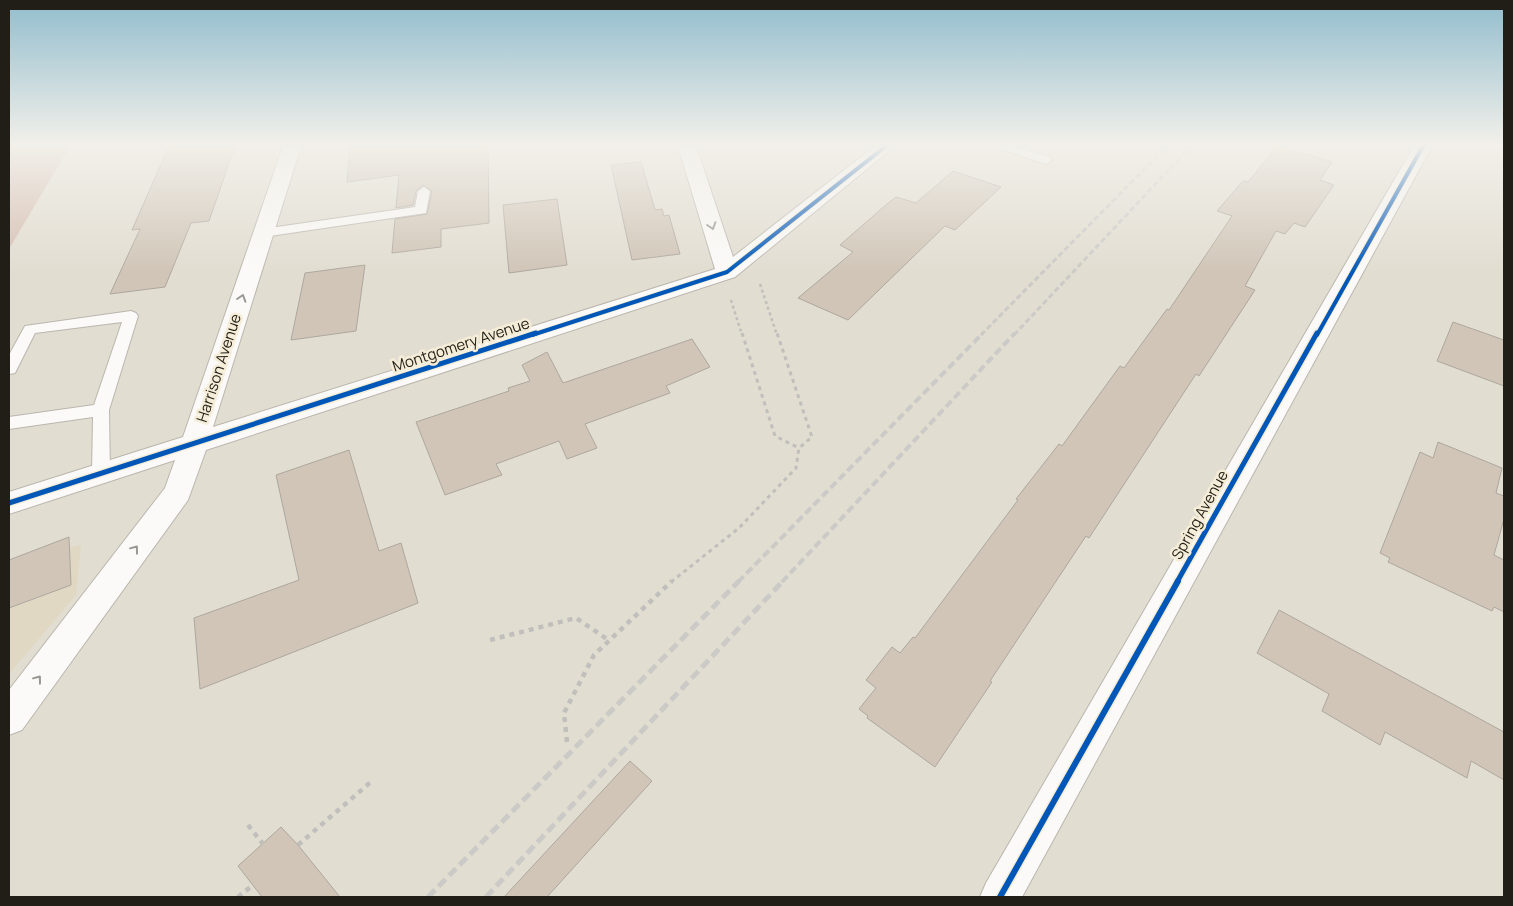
<svg xmlns="http://www.w3.org/2000/svg" width="1513" height="906" viewBox="0 0 1513 906" font-family="Manrope,sans-serif">
	<rect width="100%" height="100%" fill="#e2ddd1"/>
	<path fill="#e0d8c3" d="M 81,545 L 76,595 L 9,674 L 9,559 Z"/>
	<path fill="#d5beb1" d="M 9,146 L 70,146 L 9,249 Z"/>
	<g fill="#d0c5b7" stroke="#ada79f">
		<path d="M 169,146 L 235,146 L 209,221 L 191,223 L 165,287 L 110,294 L 140,229 L 132,230 Z"/>
		<path d="M 350,146 L 488,146 L 489,223 L 441,229 L 441,247 L 392,253 L 395,219 L 427,214 L 432,191 L 423,185 L 416,191 L 413,205 L 396,208 L 399,175 L 347,182 Z"/>
		<path d="M 1277,146 L 1332,162 L 1320,180 L 1334,185 L 1305,227 L 1294,223 L 1285,234 L 1276,231 L 1245,286 L 1255,290 L 1199,376 L 1196,374 L 1089,538 L 1086,536 L 990,681 L 992,682 L 935,767 L 867,718 L 868,716 L 859,709 L 876,688 L 866,680 L 892,647 L 900,653 L 913,637 L 915,638 L 1018,500 L 1016,499 L 1059,444 L 1062,446 L 1120,366 L 1124,368 L 1167,309 L 1169,310 L 1232,216 L 1217,211 L 1243,181 L 1248,182 Z"/>
		<path d="M 641,162 L 655,210 L 662,209 L 664,216 L 669,215 L 680,254 L 632,260 L 611,165 Z"/>
		<path d="M 953,171 L 1001,187 L 955,230 L 945,226 L 848,320 L 798,298 L 853,252 L 840,245 L 887,204 L 896,197 L 916,203 Z"/>
		<path d="M 557,199 L 567,265 L 509,273 L 503,205 Z"/>
		<path d="M 365,265 L 356,331 L 291,340 L 305,273 Z"/>
		<path d="M 1453,322 L 1504,340 L 1504,386 L 1437,361 Z"/>
		<path d="M 692,339 L 710,367 L 666,386 L 670,393 L 585,424 L 597,448 L 567,459 L 559,441 L 496,464 L 502,475 L 445,495 L 416,422 L 509,391 L 508,388 L 530,381 L 522,365 L 547,352 L 563,383 Z"/>
		<path d="M 1438,442 L 1502,468 L 1496,493 L 1504,496 L 1504,519 L 1494,555 L 1504,560 L 1504,612 L 1494,607 L 1492,611 L 1388,562 L 1390,558 L 1380,553 L 1420,452 L 1433,458 Z"/>
		<path d="M 349,450 L 379,551 L 401,543 L 418,603 L 200,689 L 194,618 L 299,580 L 276,475 Z"/>
		<path d="M 69,537 L 71,585 L 9,608 L 9,560 Z"/>
		<path d="M 1279,610 L 1504,732 L 1504,780 L 1471,761 L 1467,778 L 1385,732 L 1380,745 L 1322,711 L 1329,694 L 1257,653 Z"/>
		<path d="M 630,761 L 652,781 L 547,897 L 504,897 Z"/>
		<path d="M 281,827 L 298,845 L 340,897 L 262,897 L 238,866 Z"/>
	</g>
	<g fill="none" stroke-linecap="round" stroke-linejoin="round">
		<defs>
			<g id="service">
				<path d="M 996,146 L 1013,146 L 1050,157 L 1052,160 L 1046,164 L 1042,163 L 998,148 Z"/>
				<path d="M 424,187 L 430,191 L 426,213 L 263,237 L 256,233 L 263,229 L 415,207 L 418,191 Z"/>
				<path d="M 131,311 L 136,313 L 138,316 L 109,410 L 110,474 L 107,479 L 101,481 L 95,479 L 92,474 L 93,417 L 9,429 L 9,417 L 94,405 L 122,322 L 35,333 L 15,373 L 9,374 L 9,355 L 25,326 Z"/>
			</g>
			<g id="minor">
				<path d="M 283,146 L 301,146 L 213,427 L 715,269 L 678,146 L 696,146 L 733,257 L 875,146 L 895,146 L 735,277 L 206,450 L 188,500 L 22,730 L 9,735 L 9,690 L 165,488 L 175,460 L 9,514 L 9,492 L 183,437 Z"/>
				<path d="M 1414,146 L 1432,146 L 1022,897 L 980,897 L 986,883 Z"/>
			</g>
		</defs>
		<use href="#service" stroke="#bab6ae" stroke-width="2"/>
		<use href="#minor" stroke="#bab6ae" stroke-width="2"/>
		<g stroke="#c0bfbb" stroke-width="2.5" stroke-dasharray="3 3" stroke-linecap="butt">
			<path d="M 760,284 L 777,335"/>
			<path d="M 731,300 L 742,335"/>
		</g>
		<g stroke="#c0bfbb" stroke-width="3" stroke-dasharray="4 4" stroke-linecap="butt">
			<path d="M 742,333 L 775,436 L 799,448"/>
			<path d="M 671,582 L 739,528 L 796,468 L 799,448 L 812,437 L 777,333"/>
		</g>
		<g stroke="#c0bfbb" stroke-width="4.5" stroke-dasharray="5 5" stroke-linecap="butt">
			<path d="M 490,640 L 576,618 L 610,641"/>
			<path d="M 567,742 L 564,713 L 594,655 L 672,581"/>
			<path d="M 248,825 L 263,844"/>
			<path d="M 298,845 L 373,780"/>
			<path d="M 238,897 L 253,885"/>
		</g>
		<use href="#service" fill="#fbfaf8" fill-rule="evenodd"/>
		<use href="#minor" fill="#fbfaf8" fill-rule="evenodd"/>
		<g stroke="#cccac7" stroke-width="3" stroke-dasharray="5.5 3" stroke-linecap="butt">
			<path d="M 981,335 L 1167,146"/>
			<path d="M 1014,335 L 1191,146"/>
		</g>
		<g stroke="#cccac7" stroke-width="4" stroke-dasharray="8 4" stroke-linecap="butt">
			<path d="M 738,582 L 983,333"/>
			<path d="M 782,582 L 1015,333"/>
		</g>
		<g stroke="#cccac7" stroke-width="5" stroke-dasharray="10 5" stroke-linecap="butt">
			<path d="M 428,897 L 739,581"/>
			<path d="M 486,897 L 783,581"/>
		</g>
		<defs>
			<g id="cycleway-far2">
				<path d="M 532,335 L 727,272 L 886,146"/>
				<path d="M 1317,335 L 1423,146"/>
			</g>
			<g id="cycleway-far1">
				<path d="M 9,503 L 536,333"/>
				<path d="M 1177,582 L 1317,333"/>
			</g>
			<path id="cycleway" d="M 1000,897 L 1178,581"/>
		</defs>
		<use href="#cycleway-far2" stroke="#f5edd8" stroke-width="6"/>
		<use href="#cycleway-far1" stroke="#f5edd8" stroke-width="8"/>
		<use href="#cycleway" stroke="#f5edd8" stroke-width="9"/>
		<use href="#cycleway-far2" stroke="#0057b8" stroke-width="4"/>
		<use href="#cycleway-far1" stroke="#0057b8" stroke-width="5"/>
		<use href="#cycleway" stroke="#0057b8" stroke-width="6"/>
	</g>
	<defs><path id="oneway-chevron" d="M-2-3.5L2.5 0L-2 3.5" fill="none" stroke-width="1.6" stroke-linecap="round" stroke-linejoin="round" transform="scale(1.25)"/></defs>
	<g stroke="#989792">
		<use href="#oneway-chevron" transform="translate(712 226) rotate(72)"/>
		<use href="#oneway-chevron" transform="translate(242 298) rotate(-72)"/>
		<use href="#oneway-chevron" transform="translate(135 549) rotate(-53)"/>
		<use href="#oneway-chevron" transform="translate(38 679) rotate(-53)"/>
	</g>
	<linearGradient id="sky" x2="0" y2="1"><stop stop-color="#92bdcd"/><stop offset="0.53" stop-color="#f2f0ea"/><stop offset="1" stop-color="#f2f0ea" stop-opacity="0"/></linearGradient>
	<rect width="1513" height="273" fill="url(#sky)"/>
	<g text-anchor="middle" stroke-width="5" stroke-linejoin="round" paint-order="stroke">
		<g font-size="15" fill="#201e16" stroke="#f5edd8">
			<text transform="translate(461 345) rotate(-18)" y="5">Montgomery Avenue</text>
			<text transform="translate(219 368) rotate(-72)" y="5">Harrison Avenue</text>
			<text transform="translate(1200 515) rotate(-61)" y="5">Spring Avenue</text>
		</g>
	</g>
	<rect width="1513" height="906" fill="none" stroke="#201e16" stroke-width="20"/>
</svg>
